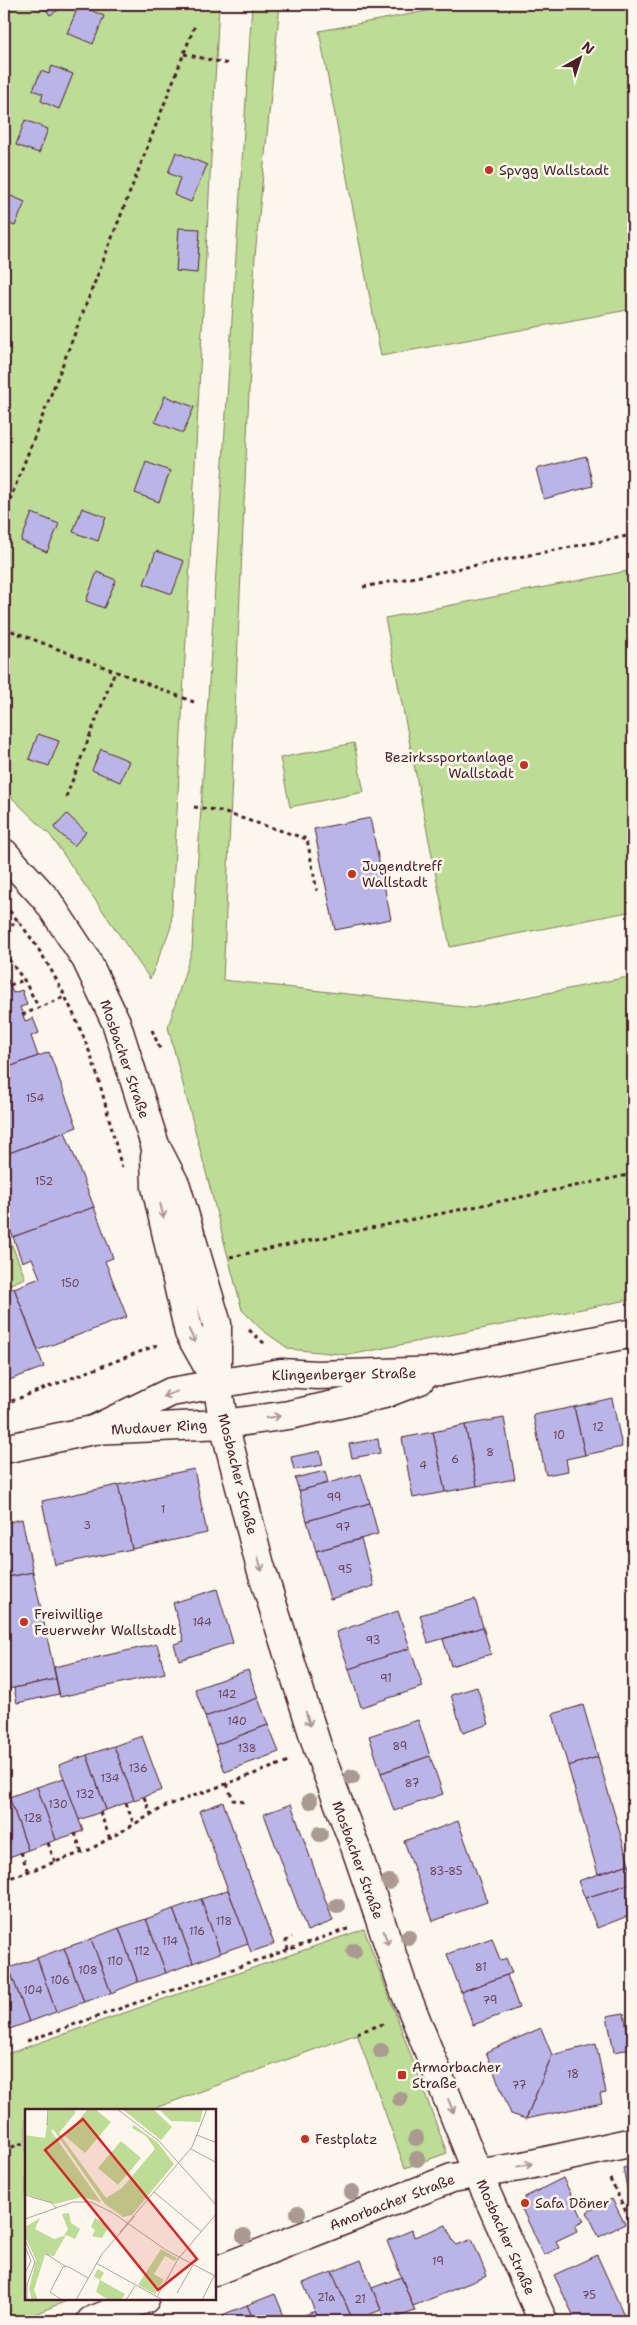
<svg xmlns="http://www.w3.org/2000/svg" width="637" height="2325" viewBox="0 0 637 2325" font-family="'Shantell Sans',sans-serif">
	<rect width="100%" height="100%" fill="#fbf7ec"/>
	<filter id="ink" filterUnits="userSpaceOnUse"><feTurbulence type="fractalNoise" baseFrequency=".02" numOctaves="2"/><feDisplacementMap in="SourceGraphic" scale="10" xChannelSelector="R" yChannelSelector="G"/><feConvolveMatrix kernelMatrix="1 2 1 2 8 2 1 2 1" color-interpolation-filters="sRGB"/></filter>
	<g filter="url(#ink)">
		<g fill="#bddc95" stroke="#847e60">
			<path d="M 4,4 L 219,4 L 171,927 L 150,979 L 50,835 L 4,790 Z"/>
			<path d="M 252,4 L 280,4 L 255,256 L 223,980 L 472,1008 L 633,976 L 633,1299 L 349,1355 L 289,1349 L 262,1330 L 242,1310 L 168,1027 L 192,950 Z"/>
			<path d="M 465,4 L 633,4 L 633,309 L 381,356 L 319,31 Z"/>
			<path d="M 633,570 L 633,911 L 450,947 L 385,618 Z"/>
			<path d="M 354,743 L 364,792 L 290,807 L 280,758 Z"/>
			<path d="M 4,1225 L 25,1278 L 4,1287 Z"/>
			<path d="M 364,1929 L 447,2153 L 405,2168 L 357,2034 L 150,2110 L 26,2110 L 26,2299 L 72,2299 L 17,2321 L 4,2321 L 4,2055 Z"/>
		</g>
		<g fill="#bbb5e7" stroke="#4a1f2b">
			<path d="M 42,4 L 53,4 L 58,10 L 50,15 Z"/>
			<path d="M 79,5 L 104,16 L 93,44 L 67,33 Z"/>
			<path d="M 52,66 L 73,74 L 59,109 L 41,101 L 43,94 L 33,90 L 41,71 L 49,74 Z"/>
			<path d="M 25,120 L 48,129 L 39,153 L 16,145 Z"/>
			<path d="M 176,152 L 207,165 L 191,202 L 174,195 L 180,178 L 168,173 Z"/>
			<path d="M 4,193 L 25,202 L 15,226 L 4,222 Z"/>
			<path d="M 179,228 L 200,229 L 197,273 L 176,271 Z"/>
			<path d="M 165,396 L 194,407 L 183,433 L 155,422 Z"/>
			<path d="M 586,456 L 593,486 L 544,499 L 536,469 Z"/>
			<path d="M 146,462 L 170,471 L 159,502 L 135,493 Z"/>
			<path d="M 82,508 L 106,517 L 98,541 L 73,532 Z"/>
			<path d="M 32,513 L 59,524 L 47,552 L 21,541 Z"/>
			<path d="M 156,551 L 184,561 L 172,594 L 144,584 Z"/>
			<path d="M 97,572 L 116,580 L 104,608 L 86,601 Z"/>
			<path d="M 38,734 L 59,741 L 49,766 L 29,759 Z"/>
			<path d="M 101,749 L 129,761 L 120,782 L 92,770 Z"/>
			<path d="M 67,814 L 86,832 L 74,846 L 54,828 Z"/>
			<path d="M 370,818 L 391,919 L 335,930 L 314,829 Z"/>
			<path d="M 6,975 L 13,993 L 22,990 L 27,1005 L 20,1007 L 25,1021 L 33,1018 L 39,1033 L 31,1036 L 38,1056 L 4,1069 L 4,976 Z"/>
			<path d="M 49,1052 L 77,1127 L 4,1155 L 4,1069 Z"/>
			<path d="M 65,1132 L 94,1207 L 13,1237 L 4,1213 L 4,1155 Z"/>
			<path d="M 94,1207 L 113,1258 L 105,1261 L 127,1317 L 38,1350 L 14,1288 L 40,1278 L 32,1258 L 22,1262 L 13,1237 Z"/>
			<path d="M 14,1288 L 44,1367 L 4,1382 L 4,1292 Z"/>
			<path d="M 612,1398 L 622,1447 L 585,1455 L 574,1407 Z"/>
			<path d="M 574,1407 L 585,1455 L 566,1459 L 568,1471 L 546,1475 L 533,1415 Z"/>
			<path d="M 504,1418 L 515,1479 L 477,1486 L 465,1425 Z"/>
			<path d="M 465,1425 L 477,1486 L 445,1492 L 433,1432 Z"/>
			<path d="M 433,1432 L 445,1492 L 413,1498 L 402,1438 Z"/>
			<path d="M 378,1439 L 380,1453 L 352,1458 L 349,1444 Z"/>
			<path d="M 320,1451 L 323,1465 L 294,1470 L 291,1457 Z"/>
			<path d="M 194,1469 L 207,1533 L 132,1549 L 118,1485 Z"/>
			<path d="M 325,1471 L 328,1483 L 299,1491 L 295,1478 Z"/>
			<path d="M 361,1474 L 370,1503 L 307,1521 L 299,1491 Z"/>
			<path d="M 118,1485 L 132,1549 L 55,1565 L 42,1501 Z"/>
			<path d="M 370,1503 L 378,1534 L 316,1551 L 307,1521 Z"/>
			<path d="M 22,1519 L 33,1572 L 4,1578 L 4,1523 Z"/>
			<path d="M 361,1539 L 374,1586 L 330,1599 L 316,1551 Z"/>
			<path d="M 33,1572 L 56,1679 L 4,1690 L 4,1578 Z"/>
			<path d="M 217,1589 L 233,1643 L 179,1660 L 174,1644 L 184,1641 L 173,1603 Z"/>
			<path d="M 475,1599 L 483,1627 L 428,1643 L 420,1615 Z"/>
			<path d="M 398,1611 L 410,1648 L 349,1669 L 336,1632 Z"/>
			<path d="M 483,1627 L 491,1654 L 451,1666 L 443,1639 Z"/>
			<path d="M 157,1644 L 165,1673 L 60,1697 L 54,1667 Z"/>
			<path d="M 410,1648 L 423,1687 L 361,1707 L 349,1669 Z"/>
			<path d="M 248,1670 L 258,1698 L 205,1717 L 195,1689 Z"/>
			<path d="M 56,1679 L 59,1694 L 17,1703 L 14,1688 Z"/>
			<path d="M 477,1687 L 489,1724 L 463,1733 L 451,1695 Z"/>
			<path d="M 258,1698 L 268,1725 L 215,1745 L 205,1717 Z"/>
			<path d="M 583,1705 L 598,1757 L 568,1766 L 553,1714 Z"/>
			<path d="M 418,1720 L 430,1756 L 381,1773 L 369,1736 Z"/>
			<path d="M 268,1725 L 279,1752 L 225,1772 L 215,1745 Z"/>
			<path d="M 142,1736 L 162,1790 L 134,1800 L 114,1746 Z"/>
			<path d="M 114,1746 L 134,1800 L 106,1810 L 87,1755 Z"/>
			<path d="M 87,1755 L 106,1810 L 79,1820 L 59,1765 Z"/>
			<path d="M 430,1756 L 443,1794 L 394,1811 L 381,1773 Z"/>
			<path d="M 598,1757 L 629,1864 L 598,1874 L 568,1766 Z"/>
			<path d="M 64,1778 L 83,1831 L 56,1840 L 37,1787 Z"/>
			<path d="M 37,1787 L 56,1840 L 28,1850 L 9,1797 Z"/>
			<path d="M 9,1797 L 28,1850 L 4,1859 L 4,1799 Z"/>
			<path d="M 223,1802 L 274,1944 L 251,1952 L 199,1811 Z"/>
			<path d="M 291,1804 L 333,1921 L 307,1931 L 264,1814 Z"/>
			<path d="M 458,1821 L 487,1902 L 433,1921 L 404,1841 Z"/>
			<path d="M 629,1864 L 633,1883 L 585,1898 L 578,1881 Z"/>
			<path d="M 633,1883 L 633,1914 L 597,1928 L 585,1898 Z"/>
			<path d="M 228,1890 L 248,1943 L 220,1953 L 201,1899 Z"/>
			<path d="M 201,1899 L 220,1953 L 193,1963 L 173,1909 Z"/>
			<path d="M 173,1909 L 193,1963 L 166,1973 L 146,1919 Z"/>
			<path d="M 146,1919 L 166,1973 L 138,1982 L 119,1928 Z"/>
			<path d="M 119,1928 L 138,1982 L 111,1993 L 91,1939 Z"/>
			<path d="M 492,1938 L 500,1961 L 506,1958 L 512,1973 L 461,1992 L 447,1954 Z"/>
			<path d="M 91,1939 L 111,1993 L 84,2002 L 64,1948 Z"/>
			<path d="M 64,1948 L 84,2002 L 56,2012 L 37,1958 Z"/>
			<path d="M 37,1958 L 56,2012 L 29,2022 L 9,1968 Z"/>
			<path d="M 9,1968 L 29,2022 L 4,2031 L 4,1970 Z"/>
			<path d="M 507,1975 L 519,2008 L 473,2025 L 461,1992 Z"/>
			<path d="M 624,2013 L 631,2049 L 614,2052 L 607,2016 Z"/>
			<path d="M 541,2028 L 552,2055 L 526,2119 L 511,2114 L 486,2052 Z"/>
			<path d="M 596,2044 L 606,2093 L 600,2094 L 602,2103 L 526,2119 L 552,2055 Z"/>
			<path d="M 633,2165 L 633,2218 L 623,2168 Z"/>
			<path d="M 563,2178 L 584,2221 L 575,2226 L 577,2231 L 556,2241 L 559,2248 L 544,2255 L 522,2209 L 525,2197 Z"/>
			<path d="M 612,2199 L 625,2224 L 599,2237 L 587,2212 Z"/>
			<path d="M 446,2225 L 453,2241 L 457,2245 L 472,2239 L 487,2276 L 413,2306 L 387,2241 L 412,2230 L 414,2237 Z"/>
			<path d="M 597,2255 L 624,2315 L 610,2321 L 576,2321 L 554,2275 Z"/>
			<path d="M 361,2260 L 381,2310 L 353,2321 L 332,2272 Z"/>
			<path d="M 332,2272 L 353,2321 L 319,2321 L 303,2283 Z"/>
			<path d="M 401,2277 L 415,2311 L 386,2321 L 372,2288 Z"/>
			<path d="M 275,2294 L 286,2321 L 254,2321 L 247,2305 Z"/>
			<path d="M 247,2305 L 254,2321 L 219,2321 L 217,2317 Z"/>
			<path d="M 315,2311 L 319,2321 L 289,2321 Z"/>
			<path d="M 624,2315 L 627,2321 L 610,2321 Z"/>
		</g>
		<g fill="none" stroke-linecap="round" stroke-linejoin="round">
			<defs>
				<g id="minor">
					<path d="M 4,853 L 47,900 L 86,959 L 116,1022 L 155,1145 L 176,1186 L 217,1324 L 217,1384 L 224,1424 L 260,1565 L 318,1749 L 356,1849 L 403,1987 L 477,2172 L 543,2321"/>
					<path d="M 155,1157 L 156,1187 L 189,1333 L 216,1381"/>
					<path d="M 93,1430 L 171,1392 L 217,1384 L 281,1373 L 317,1375 L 442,1371 L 633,1333"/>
					<path d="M 4,1449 L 93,1430 L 224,1424 L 289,1415 L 384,1394 L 420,1380"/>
					<path d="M 215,2271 L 452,2178 L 519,2167 L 633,2142"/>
					<path d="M 91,2321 L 145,2299"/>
				</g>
			</defs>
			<use href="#minor" stroke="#4a1f2b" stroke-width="31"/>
			<g stroke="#4a1f2b" stroke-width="3" stroke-dasharray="4 4" stroke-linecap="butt">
				<path d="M 184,54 L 229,64"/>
				<path d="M 4,515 L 195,25"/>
				<path d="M 363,587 L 633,535"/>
				<path d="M 4,628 L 194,702"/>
				<path d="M 66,797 L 115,671"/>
				<path d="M 194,807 L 216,810 L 307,839 L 317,891"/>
				<path d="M 4,905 C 40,943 66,994 86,1043 C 101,1080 111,1129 122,1168"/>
				<path d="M 4,929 L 19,921"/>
				<path d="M 4,953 L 24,980 L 39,1008"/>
				<path d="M 10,985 L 24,980"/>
				<path d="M 22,1015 L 64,997"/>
				<path d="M 152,1030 L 160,1049"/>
				<path d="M 230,1257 L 633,1174"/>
				<path d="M 249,1330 L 265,1344"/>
				<path d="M 4,1404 L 160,1344"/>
				<path d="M 227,1784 L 233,1800 L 244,1802"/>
				<path d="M 144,1797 L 151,1814"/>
				<path d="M 126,1803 L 134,1825"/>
				<path d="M 100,1812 L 110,1839"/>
				<path d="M 75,1833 L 82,1853"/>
				<path d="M 48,1843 L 55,1862"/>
				<path d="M 21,1852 L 28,1872"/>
				<path d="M 4,1880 L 89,1850 L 166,1806 L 289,1761"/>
				<path d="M 288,1950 L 286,1941 L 292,1937"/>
				<path d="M 357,2033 L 386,2023"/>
				<path d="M 27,2041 L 350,1928"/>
				<path d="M 4,2150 L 26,2142"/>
				<path d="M 610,2179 L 633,2226"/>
			</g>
			<use href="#minor" stroke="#fbf7ec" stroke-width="28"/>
		</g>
		<g fill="#aa9a91">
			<circle cx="352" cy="1777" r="8"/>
			<circle cx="310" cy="1801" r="8"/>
			<circle cx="320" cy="1834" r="8"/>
			<circle cx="389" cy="1882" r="8"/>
			<circle cx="337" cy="1906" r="8"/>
			<circle cx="408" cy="1937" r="8"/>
			<circle cx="354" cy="1951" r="8"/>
			<circle cx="381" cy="2051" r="8"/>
			<circle cx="400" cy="2099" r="8"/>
			<circle cx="416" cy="2138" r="8"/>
			<circle cx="417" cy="2159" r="8"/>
			<circle cx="352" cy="2192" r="8"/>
			<circle cx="298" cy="2213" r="8"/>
			<circle cx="244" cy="2236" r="8"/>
		</g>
		<defs><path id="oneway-shaft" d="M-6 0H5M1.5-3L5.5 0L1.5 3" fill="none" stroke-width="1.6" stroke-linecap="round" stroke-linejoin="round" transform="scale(1.25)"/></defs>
		<g stroke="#ab9695">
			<use href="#oneway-shaft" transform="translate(162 1211) rotate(77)"/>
			<use href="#oneway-shaft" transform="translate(192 1336) rotate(65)"/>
			<use href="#oneway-shaft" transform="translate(170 1394) rotate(160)"/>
			<use href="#oneway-shaft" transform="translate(273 1417) rotate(-8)"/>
			<use href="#oneway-shaft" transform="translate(260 1564) rotate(74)"/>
			<use href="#oneway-shaft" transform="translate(308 1719) rotate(73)"/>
			<use href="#oneway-shaft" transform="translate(386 1938) rotate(71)"/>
			<use href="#oneway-shaft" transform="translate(451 2106) rotate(68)"/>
			<use href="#oneway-shaft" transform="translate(525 2165) rotate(-12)"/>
		</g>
	</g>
	<g fill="#c8321e" stroke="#fbf7ec" stroke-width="2">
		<circle cx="489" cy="170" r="5"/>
		<circle cx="524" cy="765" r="5"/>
		<circle cx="352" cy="874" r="5"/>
		<circle cx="24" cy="1622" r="5"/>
		<rect x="397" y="2070" width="10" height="10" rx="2.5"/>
		<circle cx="305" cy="2139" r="5"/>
		<circle cx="525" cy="2203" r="5"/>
	</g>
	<g text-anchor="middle" stroke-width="5" stroke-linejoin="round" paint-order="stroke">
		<g font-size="11" fill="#66445a">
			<text x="35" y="1102">154</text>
			<text x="44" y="1185">152</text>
			<text x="70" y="1287">150</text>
			<text x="598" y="1431">12</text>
			<text x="559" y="1439">10</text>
			<text x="490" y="1456">8</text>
			<text x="455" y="1463">6</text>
			<text x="423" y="1469">4</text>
			<text x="334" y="1501">99</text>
			<text x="163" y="1513">1</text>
			<text x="87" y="1529">3</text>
			<text x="343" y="1531">97</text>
			<text x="345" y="1573">95</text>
			<text x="202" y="1626">144</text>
			<text x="373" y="1644">93</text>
			<text x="386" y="1682">91</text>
			<text x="227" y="1698">142</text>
			<text x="237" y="1725">140</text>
			<text x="400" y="1750">89</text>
			<text x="247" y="1752">138</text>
			<text x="138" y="1772">136</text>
			<text x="110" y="1782">134</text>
			<text x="412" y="1787">87</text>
			<text x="85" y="1798">132</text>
			<text x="58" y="1808">130</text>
			<text x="33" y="1822">128</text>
			<text x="446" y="1875">83-85</text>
			<text x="224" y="1925">118</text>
			<text x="197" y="1935">116</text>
			<text x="170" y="1945">114</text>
			<text x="142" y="1955">112</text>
			<text x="115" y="1965">110</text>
			<text x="481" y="1971">81</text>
			<text x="88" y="1974">108</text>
			<text x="60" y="1984">106</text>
			<text x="33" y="1994">104</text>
			<text x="490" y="2004">79</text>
			<text x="573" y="2078">18</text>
			<text x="519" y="2089">77</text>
			<text x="438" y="2265">19</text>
			<text x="589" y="2299">75</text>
			<text x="326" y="2301">21a</text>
			<text x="360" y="2303">21</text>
		</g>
		<g font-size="14" fill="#4a1f2b" stroke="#fbf7ec" text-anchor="start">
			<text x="499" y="175">Spvgg Wallstadt</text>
			<text x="514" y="762" text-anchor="end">Bezirkssportanlage<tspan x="514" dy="16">Wallstadt</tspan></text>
			<text x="362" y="871">Jugendtreff<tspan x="362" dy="16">Wallstadt</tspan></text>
			<text x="34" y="1619">Freiwillige<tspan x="34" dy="16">Feuerwehr Wallstadt</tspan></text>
			<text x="412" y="2072">Armorbacher<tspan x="412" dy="16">Straße</tspan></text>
			<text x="315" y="2144">Festplatz</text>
			<text x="535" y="2208">Safa Döner</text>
		</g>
		<g font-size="14" fill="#4a1f2b" stroke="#fbf7ec">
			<text transform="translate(125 1059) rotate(71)" y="5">Mosbacher Straße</text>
			<text transform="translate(344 1374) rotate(-1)" y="5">Klingenberger Straße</text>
			<text transform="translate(159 1427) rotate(-3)" y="5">Mudauer Ring</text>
			<text transform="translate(238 1474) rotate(76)" y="5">Mosbacher Straße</text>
			<text transform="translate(358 1860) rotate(70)" y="5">Mosbacher Straße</text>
			<text transform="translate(392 2202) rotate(-21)" y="5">Amorbacher Straße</text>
			<text transform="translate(506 2237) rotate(66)" y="5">Mosbacher Straße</text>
		</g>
	</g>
	<g transform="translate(25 2109)">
		<rect width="191" height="191" fill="#fbf7ec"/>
		<path d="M 24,0 L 48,0 L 51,3 L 34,24 L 81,89 L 97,79 L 130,40 L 121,27 L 107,19 L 109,16 L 133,34 L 149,55 L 107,106 L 98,108 L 80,95 L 28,20 L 26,22 L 76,93 L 57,88 L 30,95 L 0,85 L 0,26 L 20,29 ZM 63,0 L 70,0 L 86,13 L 60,44 L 40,27 ZM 97,0 L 128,0 L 147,18 L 136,31 ZM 134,0 L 178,0 L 175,13 L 146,12 ZM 96,32 L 116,49 L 93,76 L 73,59 ZM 44,104 L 46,114 L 55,120 L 50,130 L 41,126 L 29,147 L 20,146 L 9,181 L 13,191 L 7,191 L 4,180 L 11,151 L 0,127 L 0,118 L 15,109 L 10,120 L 29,130 L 39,127 L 43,120 L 37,105 ZM 70,109 L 84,117 L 77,129 L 67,127 L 70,121 L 66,118 ZM 136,140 L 152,149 L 150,152 L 140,147 L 129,165 L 139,171 L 130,185 L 113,176 ZM 73,160 L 79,164 L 75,171 L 100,185 L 96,191 L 84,191 L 71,183 L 75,171 L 69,167 Z" fill="#bddc95"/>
		<path fill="none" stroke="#b4a19f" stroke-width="1" d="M 92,0 L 134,32 L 192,97M 22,16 L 23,0M 172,26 L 192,34M 166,40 L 192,54M 129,83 L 177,123M 0,86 L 27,94 L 31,99M 0,110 L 48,93 L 66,93 L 88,104 L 141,141 L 192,168M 95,123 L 167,38 L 182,0M 0,131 L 10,153 L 2,176 L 2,191M 0,137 L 6,152 L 0,164M 21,145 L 40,157M 71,154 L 138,191M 152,184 L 168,156M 132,188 L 153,150 L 192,104M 37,191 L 25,183 L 38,158 L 42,157 L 63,169M 51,191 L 77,145 L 110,107M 101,191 L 110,177M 177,191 L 189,167"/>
		<path fill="#d62828" fill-opacity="0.15" stroke="#d62828" stroke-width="2.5" d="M 58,10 L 172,150 L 133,181 L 20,41 Z"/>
		<rect width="191" height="191" fill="none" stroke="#4a1f2b" stroke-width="2.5"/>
	</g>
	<rect width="637" height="2325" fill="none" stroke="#fbf7ec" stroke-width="20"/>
	<rect x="10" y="10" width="617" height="2305" fill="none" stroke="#4a1f2b" stroke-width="2" filter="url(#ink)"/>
	<g transform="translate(580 58) rotate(39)" stroke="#fbf7ec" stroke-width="4" paint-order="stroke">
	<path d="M0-4L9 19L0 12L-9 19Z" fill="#4a1f2b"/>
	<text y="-8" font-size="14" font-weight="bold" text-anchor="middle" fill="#4a1f2b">N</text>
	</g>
</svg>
